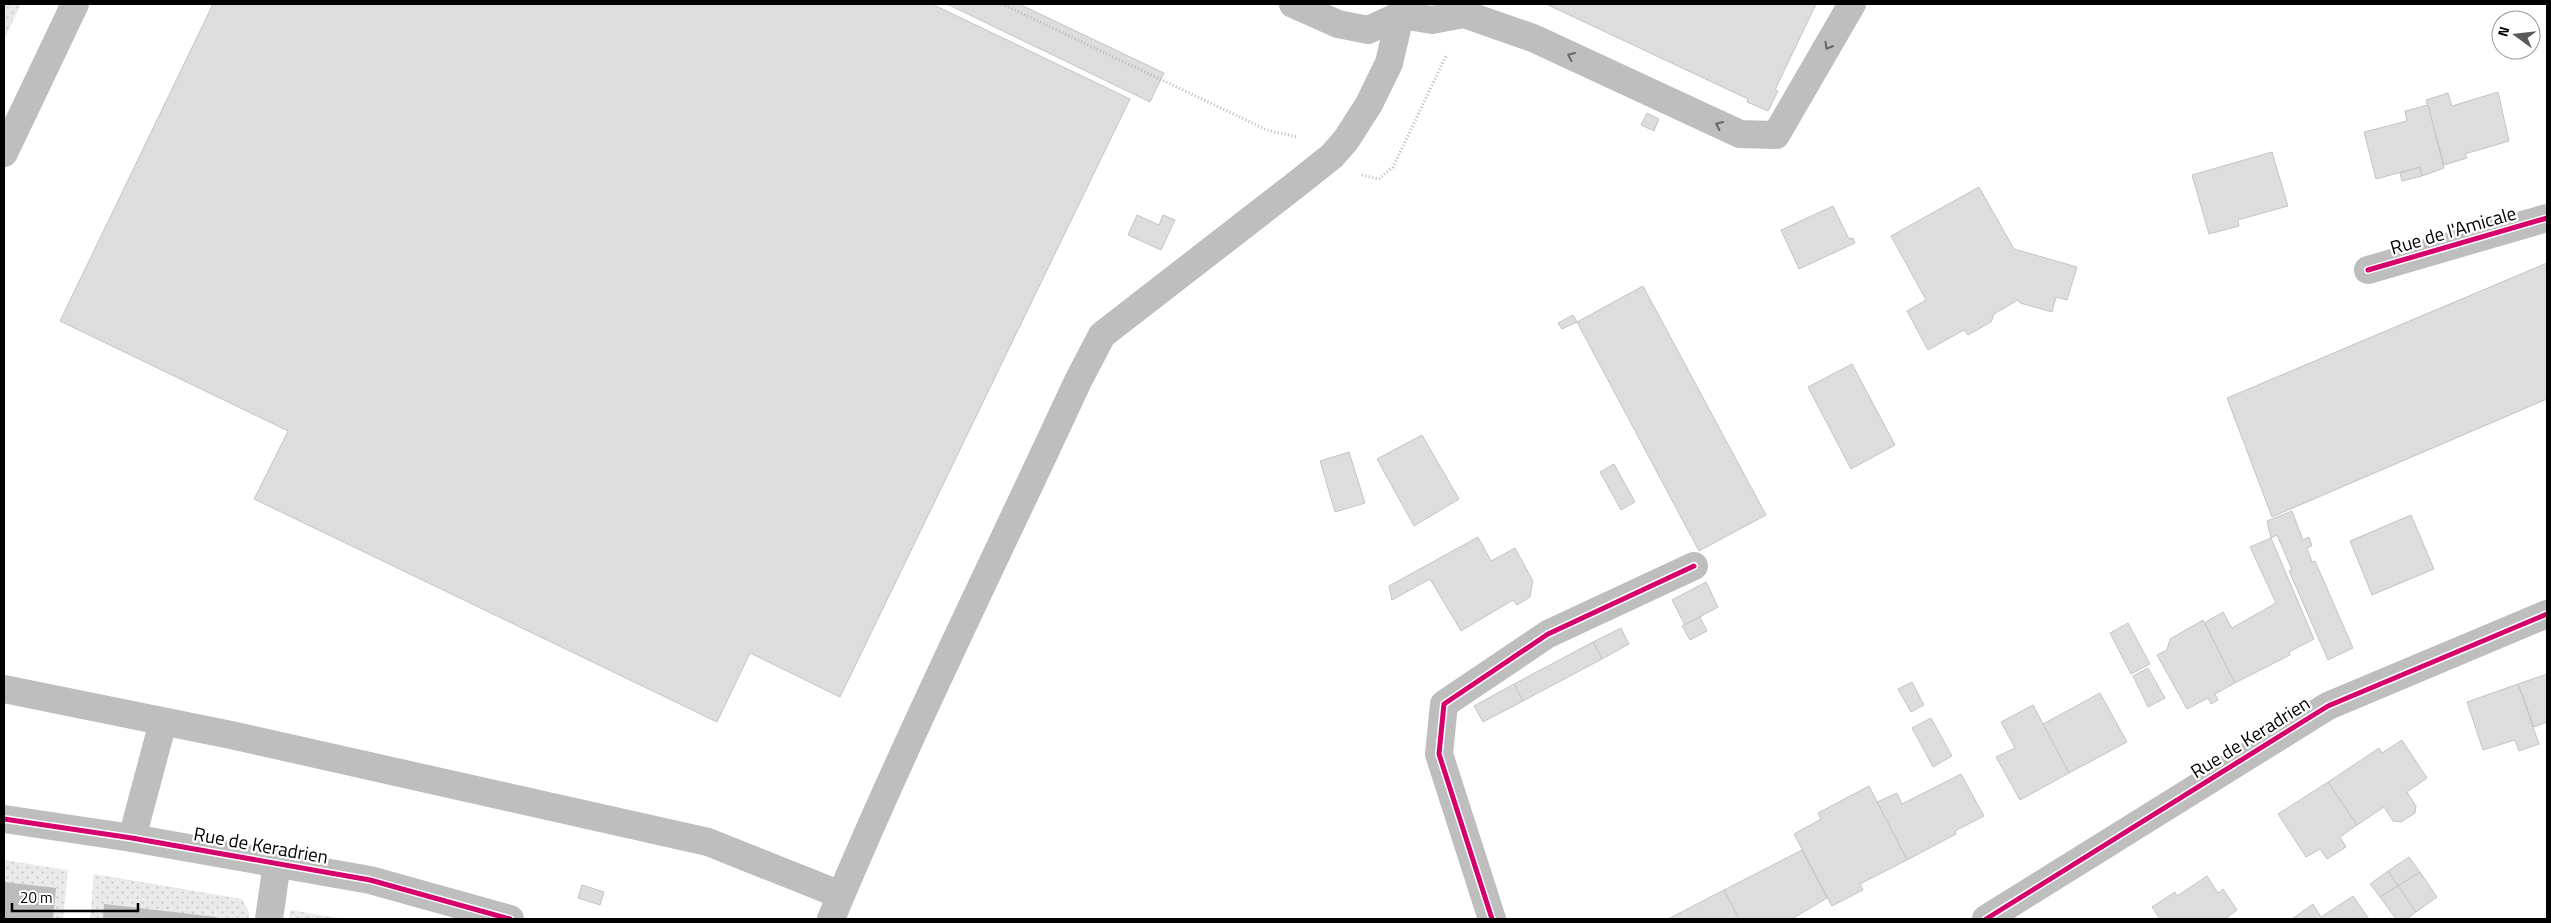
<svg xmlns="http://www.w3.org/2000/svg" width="2551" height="923" viewBox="0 0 2551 923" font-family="'Titillium Web',sans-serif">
	<defs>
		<pattern id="grass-dots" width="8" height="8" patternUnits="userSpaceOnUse" patternTransform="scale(1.25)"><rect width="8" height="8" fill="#eaeaea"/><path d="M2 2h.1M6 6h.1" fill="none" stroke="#c7c7c7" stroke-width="1.8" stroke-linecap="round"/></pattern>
	</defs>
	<rect width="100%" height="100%" fill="#fff"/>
	<g fill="url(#grass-dots)">
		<path d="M 4,4 L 21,4 L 4,40 Z"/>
		<path d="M 4,860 L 68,870 L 63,919 L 4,919 Z"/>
		<path d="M 94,874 L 242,899 L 249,912 L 249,919 L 90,919 Z"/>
		<path d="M 290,910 L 345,919 L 289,919 Z"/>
	</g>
	<g fill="#bcbcbc">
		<path d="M 4,882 L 56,888 L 53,919 L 4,919 Z"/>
		<path d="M 104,904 L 216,917 L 216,919 L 103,919 Z"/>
	</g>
	<g fill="#ddd" stroke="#c5c5c5">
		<path d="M 213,4 L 932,4 L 1130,99 L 840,697 L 750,653 L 717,722 L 254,499 L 288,431 L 60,321 Z"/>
		<path d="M 947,4 L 1019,4 L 1164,73 L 1150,102 Z"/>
		<path d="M 1546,4 L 1816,4 L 1775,90 L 1778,91 L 1768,111 L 1747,102 L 1748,99 Z"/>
		<path d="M 2498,92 L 2509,141 L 2465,154 L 2467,158 L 2444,165 L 2426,100 L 2448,93 L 2452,106 Z"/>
		<path d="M 2428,105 L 2444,168 L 2422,176 L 2420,167 L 2376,179 L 2364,132 L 2407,121 L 2405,111 Z"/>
		<path d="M 1647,113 L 1659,119 L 1654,131 L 1641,125 Z"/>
		<path d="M 2272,152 L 2288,206 L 2238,220 L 2239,226 L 2209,234 L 2192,175 Z"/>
		<path d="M 2420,167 L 2422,176 L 2402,181 L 2400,173 Z"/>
		<path d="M 1979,187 L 2014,249 L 2077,267 L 2067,300 L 2056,297 L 2052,312 L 2020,303 L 2018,300 L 1994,314 L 1991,322 L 1968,335 L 1964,330 L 1928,350 L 1907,311 L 1926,300 L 1891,236 Z"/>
		<path d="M 1833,206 L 1849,239 L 1853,238 L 1855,243 L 1799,269 L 1781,230 Z"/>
		<path d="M 1137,215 L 1159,225 L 1163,215 L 1175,220 L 1161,250 L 1128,235 Z"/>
		<path d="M 2547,263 L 2547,399 L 2272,517 L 2227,398 Z"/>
		<path d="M 1643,286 L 1766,515 L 1699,551 L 1577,322 Z"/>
		<path d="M 1573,315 L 1577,322 L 1562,329 L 1558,323 Z"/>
		<path d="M 1852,364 L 1895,445 L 1851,469 L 1808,387 Z"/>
		<path d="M 1422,435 L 1459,499 L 1414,526 L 1377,459 Z"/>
		<path d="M 1349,452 L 1365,503 L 1335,512 L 1320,461 Z"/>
		<path d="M 1614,464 L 1635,502 L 1621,510 L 1600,472 Z"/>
		<path d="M 2292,511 L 2303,540 L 2309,537 L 2312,546 L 2307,548 L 2312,562 L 2315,561 L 2353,648 L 2328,660 L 2289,571 L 2292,570 L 2277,535 L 2271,538 L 2267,521 Z"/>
		<path d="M 2411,515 L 2434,569 L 2372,595 L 2350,541 Z"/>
		<path d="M 1478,537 L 1491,561 L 1515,548 L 1533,581 L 1530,597 L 1517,605 L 1513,600 L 1461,631 L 1430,579 L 1392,600 L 1389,586 Z"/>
		<path d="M 2271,538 L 2314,639 L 2289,652 L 2290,655 L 2235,683 L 2204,623 L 2223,612 L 2232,628 L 2276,603 L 2250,547 Z"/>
		<path d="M 1706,582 L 1718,607 L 1685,625 L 1672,600 Z"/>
		<path d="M 1700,617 L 1707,631 L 1690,640 L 1682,626 Z"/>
		<path d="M 2203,620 L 2235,683 L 2215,694 L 2218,700 L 2211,704 L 2208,698 L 2187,709 L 2157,655 L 2167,650 L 2170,639 Z"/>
		<path d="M 2128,623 L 2150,664 L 2131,674 L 2110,633 Z"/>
		<path d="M 1621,628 L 1629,644 L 1602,659 L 1593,642 Z"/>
		<path d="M 1593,642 L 1602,659 L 1523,701 L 1514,684 Z"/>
		<path d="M 2148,668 L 2165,698 L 2148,707 L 2133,676 Z"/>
		<path d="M 2547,674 L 2547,722 L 2534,727 L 2518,684 Z"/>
		<path d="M 1912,682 L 1924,705 L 1911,712 L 1898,689 Z"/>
		<path d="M 1514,684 L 1523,701 L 1483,722 L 1474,706 Z"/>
		<path d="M 2518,684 L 2539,744 L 2519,751 L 2515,740 L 2483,750 L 2467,702 Z"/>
		<path d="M 2100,693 L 2127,742 L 2069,773 L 2043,724 Z"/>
		<path d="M 2033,705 L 2069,773 L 2020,800 L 1996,757 L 2015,748 L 2001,722 Z"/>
		<path d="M 1931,718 L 1952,756 L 1933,767 L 1912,728 Z"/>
		<path d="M 2402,740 L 2427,778 L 2407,792 L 2416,806 L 2415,813 L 2401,822 L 2393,821 L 2384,807 L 2357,825 L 2328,782 L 2379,748 L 2382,753 Z"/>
		<path d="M 1961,774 L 1984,816 L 1955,831 L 1956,834 L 1907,860 L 1877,802 L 1897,793 L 1902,804 Z"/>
		<path d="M 2328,782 L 2357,825 L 2340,837 L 2346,847 L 2327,859 L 2320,849 L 2306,857 L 2278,814 Z"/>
		<path d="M 1869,786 L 1907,860 L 1860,884 L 1863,890 L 1832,906 L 1794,834 L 1821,819 L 1818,813 Z"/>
		<path d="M 1802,850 L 1827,898 L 1792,919 L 1739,919 L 1724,890 Z"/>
		<path d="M 2409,857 L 2420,872 L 2398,886 L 2388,871 Z"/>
		<path d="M 2388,871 L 2398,886 L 2380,897 L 2370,884 Z"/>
		<path d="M 2420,872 L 2437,897 L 2416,912 L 2398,886 Z"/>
		<path d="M 2207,876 L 2218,893 L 2223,889 L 2237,910 L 2225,919 L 2160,919 L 2152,907 L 2175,892 L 2177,896 Z"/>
		<path d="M 582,885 L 604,892 L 600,905 L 578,898 Z"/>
		<path d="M 2398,886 L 2416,912 L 2407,919 L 2396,919 L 2380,897 Z"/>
		<path d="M 1724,890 L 1739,919 L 1668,919 Z"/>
		<path d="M 2353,896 L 2369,919 L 2292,919 L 2313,904 L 2321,917 Z"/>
	</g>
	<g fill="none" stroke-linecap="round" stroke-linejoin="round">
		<g stroke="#b8b8b8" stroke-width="3" stroke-dasharray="1 2.5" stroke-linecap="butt">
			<path d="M 1002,4 L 1267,130 L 1297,137"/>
			<path d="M 1362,175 L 1379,179 L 1393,167 L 1447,54"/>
		</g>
		<g stroke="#bebebe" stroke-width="28">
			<path d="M 1293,4 L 1338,24 L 1368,30 L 1401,15 L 1432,20 L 1464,14 L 1533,38 L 1740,134 L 1776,135 L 1852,4"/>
			<path d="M 4,153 L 75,4"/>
			<path d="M 2368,270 L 2547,218"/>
			<path d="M 4,689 L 231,735 L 708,842 L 841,895"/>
			<path d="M 4,819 L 132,838 L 370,880 L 510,919"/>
			<path d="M 132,838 L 163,722"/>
			<path d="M 269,919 L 277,863"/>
			<path d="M 831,919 C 907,737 995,560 1078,381 L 1102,335 L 1293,187 L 1332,156 L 1346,140 L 1369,104 L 1389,63 L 1403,4"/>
			<path d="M 1492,919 L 1439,754 L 1444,704 L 1548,634 L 1694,566"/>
			<path d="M 1986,919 L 2328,706 L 2547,614"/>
		</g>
		<defs>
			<g id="cycleway">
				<path d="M 2368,270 L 2547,218"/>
				<path d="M 4,819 L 132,838 L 370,880 L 510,919"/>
				<path d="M 1492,919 L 1439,754 L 1444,704 L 1548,634 L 1694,566"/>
				<path d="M 1986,919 L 2328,706 L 2547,614"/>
			</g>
		</defs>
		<use href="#cycleway" stroke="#fff" stroke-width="8"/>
		<use href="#cycleway" stroke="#d6006c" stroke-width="5"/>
	</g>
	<defs><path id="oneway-chevron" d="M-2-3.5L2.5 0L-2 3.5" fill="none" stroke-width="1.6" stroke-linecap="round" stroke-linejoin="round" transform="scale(1.25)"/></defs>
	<g stroke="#686868">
		<use href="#oneway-chevron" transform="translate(1828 46) rotate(120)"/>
		<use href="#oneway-chevron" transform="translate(1571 56) rotate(-155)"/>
		<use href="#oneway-chevron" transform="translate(1719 125) rotate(-155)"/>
	</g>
	<g text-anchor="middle" stroke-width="4.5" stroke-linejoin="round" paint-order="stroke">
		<g font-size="19" fill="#000" stroke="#fff">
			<text transform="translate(2453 230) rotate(-16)" y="7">Rue de l'Amicale</text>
			<text transform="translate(2250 737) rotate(-32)" y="7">Rue de Keradrien</text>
			<text transform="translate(261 845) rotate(10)" y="7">Rue de Keradrien</text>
		</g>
	</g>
	<rect width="2551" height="923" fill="none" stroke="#000000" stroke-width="10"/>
	<g transform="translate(2516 35) rotate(285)"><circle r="24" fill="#ffffff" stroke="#999999"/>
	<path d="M0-4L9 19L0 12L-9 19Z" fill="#595959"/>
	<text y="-8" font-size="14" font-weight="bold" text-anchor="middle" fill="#000000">N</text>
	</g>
	<path d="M12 903v8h126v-8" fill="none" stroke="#000000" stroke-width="2.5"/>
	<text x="20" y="903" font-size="15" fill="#000000" stroke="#ffffff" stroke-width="4" paint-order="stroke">20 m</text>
</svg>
